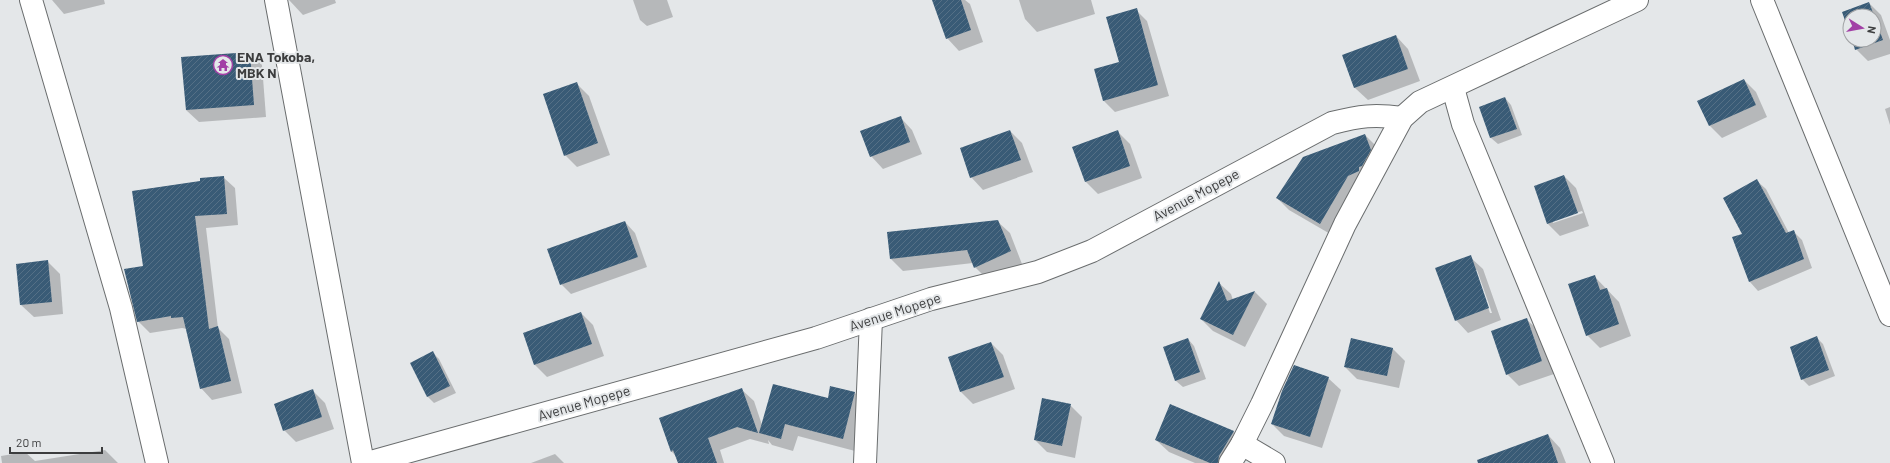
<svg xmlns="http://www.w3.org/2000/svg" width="1890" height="463" viewBox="0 0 1890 463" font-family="Barlow,sans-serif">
	<defs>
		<pattern id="building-hatch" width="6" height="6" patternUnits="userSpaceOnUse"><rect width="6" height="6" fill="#395b76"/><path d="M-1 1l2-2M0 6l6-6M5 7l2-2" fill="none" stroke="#557086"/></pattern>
	</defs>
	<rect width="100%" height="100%" fill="#e4e7e9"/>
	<g fill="#0003" fill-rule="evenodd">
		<path d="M 52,0 L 104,0 L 105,4 L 64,14 Z"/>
		<path d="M 289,0 L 335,0 L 336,3 L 303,15 Z"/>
		<path d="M 633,0 L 667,0 L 673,17 L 647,26 L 640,20 Z"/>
		<path d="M 936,0 L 965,0 L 970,4 L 983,42 L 959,51 L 947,38 Z"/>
		<path d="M 1019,0 L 1091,0 L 1095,14 L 1037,32 L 1025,19 Z"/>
		<path d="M 1869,3 L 1881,15 L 1890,40 L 1890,54 L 1868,61 L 1856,49 L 1853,40 L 1874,40 L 1874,16 L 1850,16 L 1850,32 L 1843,12 Z"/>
		<path d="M 1136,10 L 1147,21 L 1169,96 L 1115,112 L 1104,101 L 1120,62 Z"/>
		<path d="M 1396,36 L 1408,49 L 1420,81 L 1368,100 L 1355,88 L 1344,55 Z"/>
		<path d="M 250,53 L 262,65 L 266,117 L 199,122 L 186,110 Z"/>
		<path d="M 1744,80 L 1756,92 L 1767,117 L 1722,138 L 1710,126 L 1698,101 Z"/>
		<path d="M 576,83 L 589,96 L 610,155 L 577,167 L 565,155 Z"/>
		<path d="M 1505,98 L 1511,105 L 1522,135 L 1498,144 L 1491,138 L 1480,107 Z"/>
		<path d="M 1890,107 L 1890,125 L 1885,109 Z"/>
		<path d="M 900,117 L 912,130 L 922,154 L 883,169 L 871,156 Z"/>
		<path d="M 1010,131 L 1022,143 L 1033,172 L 983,190 L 971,177 Z"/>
		<path d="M 1117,131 L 1130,144 L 1142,178 L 1098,194 L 1086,182 L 1074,147 Z"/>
		<path d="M 1365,135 L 1377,147 L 1332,235 L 1289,210 L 1277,198 Z"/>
		<path d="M 1564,176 L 1576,188 L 1589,226 L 1560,236 L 1548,224 ZM 1582,211 L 1583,213 L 1553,223 L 1553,221 Z"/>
		<path d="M 223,177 L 235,188 L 238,225 L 206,228 L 218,328 L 229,339 L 242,393 L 212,400 L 201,388 L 187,329 L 182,328 L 150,333 L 138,321 L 144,267 L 201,182 Z"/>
		<path d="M 1757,181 L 1766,189 L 1789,233 L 1793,231 L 1802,240 L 1812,268 L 1758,291 L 1750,282 L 1744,234 Z"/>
		<path d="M 997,221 L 1010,233 L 1022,264 L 987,279 L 975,267 L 973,263 L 903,271 L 891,259 Z"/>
		<path d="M 625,222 L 635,233 L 647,267 L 571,294 L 561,284 Z"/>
		<path d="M 1470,257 L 1483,269 L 1501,320 L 1468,333 L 1456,320 ZM 1475,270 L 1477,270 L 1492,313 L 1490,313 Z"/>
		<path d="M 47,261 L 60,274 L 63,314 L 34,317 L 21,305 Z"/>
		<path d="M 1594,276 L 1619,302 L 1631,336 L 1600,348 L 1587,335 Z"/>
		<path d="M 1219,283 L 1231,294 L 1233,300 L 1255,292 L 1267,304 L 1245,347 L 1213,331 L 1201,319 Z"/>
		<path d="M 581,313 L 593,325 L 604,356 L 547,377 L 535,365 L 524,333 Z"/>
		<path d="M 1526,319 L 1539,331 L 1554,374 L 1519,386 L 1507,374 Z"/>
		<path d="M 1817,338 L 1823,344 L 1835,376 L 1809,386 L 1802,379 Z"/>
		<path d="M 1188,339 L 1194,346 L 1206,379 L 1183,387 L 1176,381 L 1164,347 Z"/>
		<path d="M 991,343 L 1003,355 L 1015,389 L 973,404 L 961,392 Z"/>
		<path d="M 1392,348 L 1405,361 L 1399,388 L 1357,379 L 1345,367 Z"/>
		<path d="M 433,353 L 439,359 L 456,393 L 434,403 L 428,397 L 411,363 Z"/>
		<path d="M 1328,378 L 1341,390 L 1322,448 L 1284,436 L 1272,424 Z"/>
		<path d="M 741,389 L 754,401 L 762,425 L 828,399 L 854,392 L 867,405 L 855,451 L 798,436 L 793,451 L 772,445 L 768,440 L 769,444 L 750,439 L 720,450 L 724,463 L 679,463 L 676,456 L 671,451 Z"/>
		<path d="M 312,390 L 325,403 L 334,429 L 296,442 L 284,430 Z"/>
		<path d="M 1070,405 L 1082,417 L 1075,458 L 1047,452 L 1035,440 Z"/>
		<path d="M 1170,405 L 1234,432 L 1246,444 L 1235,463 L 1195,463 L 1169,452 L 1156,440 Z"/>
		<path d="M 1548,435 L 1560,448 L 1566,463 L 1521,463 Z"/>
		<path d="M 105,450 L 118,463 L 2,463 L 1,456 L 25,452 L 35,461 Z"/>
		<path d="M 555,454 L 564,463 L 531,463 Z"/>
	</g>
	<g fill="url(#building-hatch)">
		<path d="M 932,0 L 961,0 L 971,30 L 946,39 Z"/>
		<path d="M 1869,2 L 1883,40 L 1855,50 L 1852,40 L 1874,40 L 1874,16 L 1850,16 L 1850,35 L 1842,12 Z"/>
		<path d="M 1137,8 L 1158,85 L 1103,101 L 1094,69 L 1119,62 L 1106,17 Z"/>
		<path d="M 1396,35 L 1408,69 L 1354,88 L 1342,55 Z"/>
		<path d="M 250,52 L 254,105 L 186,110 L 181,57 Z"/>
		<path d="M 1744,79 L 1756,105 L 1709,126 L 1697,101 Z"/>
		<path d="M 577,82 L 598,143 L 564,156 L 543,94 Z"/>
		<path d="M 1505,97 L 1517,129 L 1490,138 L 1479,107 Z"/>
		<path d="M 901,116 L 910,142 L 870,157 L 860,131 Z"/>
		<path d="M 1010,130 L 1021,160 L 970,178 L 960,148 Z"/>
		<path d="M 1118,130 L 1130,166 L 1085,182 L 1072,147 Z"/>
		<path d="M 1365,134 L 1371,150 L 1362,166 L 1359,167 L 1359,171 L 1348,176 L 1320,224 L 1276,198 L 1303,157 Z"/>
		<path d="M 1564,175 L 1578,213 L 1547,224 L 1534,186 Z"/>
		<path d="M 224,176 L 227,214 L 195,216 L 209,329 L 218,326 L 231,381 L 200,389 L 183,317 L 171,318 L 171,316 L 137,322 L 124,269 L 143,266 L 132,191 L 200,181 L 200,178 Z"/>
		<path d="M 1757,179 L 1786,233 L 1794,230 L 1804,259 L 1749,282 L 1732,237 L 1742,234 L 1723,198 Z"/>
		<path d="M 998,220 L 1011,251 L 974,268 L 967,250 L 890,259 L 887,232 Z"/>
		<path d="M 625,221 L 638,257 L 560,285 L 547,249 Z"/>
		<path d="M 1471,255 L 1489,308 L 1455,321 L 1435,268 Z"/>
		<path d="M 48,260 L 52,302 L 20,305 L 16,264 Z"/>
		<path d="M 1595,275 L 1600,290 L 1607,288 L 1619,324 L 1586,336 L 1568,284 Z"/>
		<path d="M 1219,281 L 1227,301 L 1255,291 L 1233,335 L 1200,319 Z"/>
		<path d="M 581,312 L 592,344 L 534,365 L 523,333 Z"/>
		<path d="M 1527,318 L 1542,361 L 1506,375 L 1491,331 Z"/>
		<path d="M 1817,336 L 1829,370 L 1801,380 L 1790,347 Z"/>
		<path d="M 1188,338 L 1200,372 L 1175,381 L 1163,347 Z"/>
		<path d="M 1351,338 L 1393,348 L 1387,376 L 1344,367 Z"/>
		<path d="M 991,342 L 1004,377 L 960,392 L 948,357 Z"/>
		<path d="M 433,351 L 450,386 L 427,397 L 410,363 Z"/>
		<path d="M 1294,365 L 1329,377 L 1310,437 L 1271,424 L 1282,391 Z"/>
		<path d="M 773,384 L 828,398 L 830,386 L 855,392 L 843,439 L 785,424 L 781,439 L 759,433 Z"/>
		<path d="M 742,388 L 758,433 L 737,427 L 708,438 L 717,463 L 678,463 L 673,450 L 671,452 L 659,418 Z"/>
		<path d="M 313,389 L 322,417 L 283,431 L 274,404 Z"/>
		<path d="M 1042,398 L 1071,404 L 1062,446 L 1034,440 Z"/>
		<path d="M 1170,404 L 1234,431 L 1219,456 L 1218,463 L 1210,463 L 1155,440 Z"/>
		<path d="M 1548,434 L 1558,463 L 1478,463 L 1477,460 Z"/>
	</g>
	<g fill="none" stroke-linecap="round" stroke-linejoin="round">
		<defs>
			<g id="minor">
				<path d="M 31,0 L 121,308 L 157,463"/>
				<path d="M 276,0 L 363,463"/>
				<path d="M 1762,0 L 1890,315"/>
				<path d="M 1453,88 L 1463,124 L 1603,463"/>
				<path d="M 1242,444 L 1274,463"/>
				<path d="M 367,463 L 816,338 L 931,299 L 1038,272 L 1092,251 L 1332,123 C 1360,116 1374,114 1402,118"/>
				<path d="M 865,463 L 871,319"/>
				<path d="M 1230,463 L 1242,444 L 1262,404 L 1345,224 L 1402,118 L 1420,102 L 1637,0"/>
			</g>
		</defs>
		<use href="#minor" stroke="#6a6d6e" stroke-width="24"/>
		<use href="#minor" stroke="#fff" stroke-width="22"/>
	</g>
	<defs>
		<symbol id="temple-ring" viewBox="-11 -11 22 22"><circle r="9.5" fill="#e4e7e9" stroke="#a240a6" stroke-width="1.5"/><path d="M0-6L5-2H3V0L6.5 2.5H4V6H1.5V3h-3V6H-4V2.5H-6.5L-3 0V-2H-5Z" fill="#a240a6"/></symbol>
	</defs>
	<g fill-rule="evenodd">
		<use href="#temple-ring" x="212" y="54" width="22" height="22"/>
	</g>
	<g text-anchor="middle" stroke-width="4" stroke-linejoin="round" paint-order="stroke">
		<g font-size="14" font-weight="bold" fill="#3c3d3e" stroke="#e4e7e9" text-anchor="start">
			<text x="237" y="62">ENA Tokoba,<tspan x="237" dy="16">MBK N</tspan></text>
		</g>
		<g font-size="14" fill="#3c3d3e" stroke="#e4e7e9">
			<text transform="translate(1196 195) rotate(-28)" y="5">Avenue Mopepe</text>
			<text transform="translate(895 312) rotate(-18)" y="5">Avenue Mopepe</text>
			<text transform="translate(584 403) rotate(-16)" y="5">Avenue Mopepe</text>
		</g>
	</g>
	<g transform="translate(1862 28) rotate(101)"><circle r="19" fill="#e4e7e9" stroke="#a1a3a5"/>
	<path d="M0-3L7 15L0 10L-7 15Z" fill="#a240a6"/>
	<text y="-6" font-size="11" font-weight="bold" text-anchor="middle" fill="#3c3d3e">N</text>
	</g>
	<path d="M10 447v6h92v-6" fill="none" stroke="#3c3d3e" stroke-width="2"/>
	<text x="16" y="447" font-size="12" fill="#3c3d3e" stroke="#e4e7e9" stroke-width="3" paint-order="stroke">20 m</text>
</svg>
